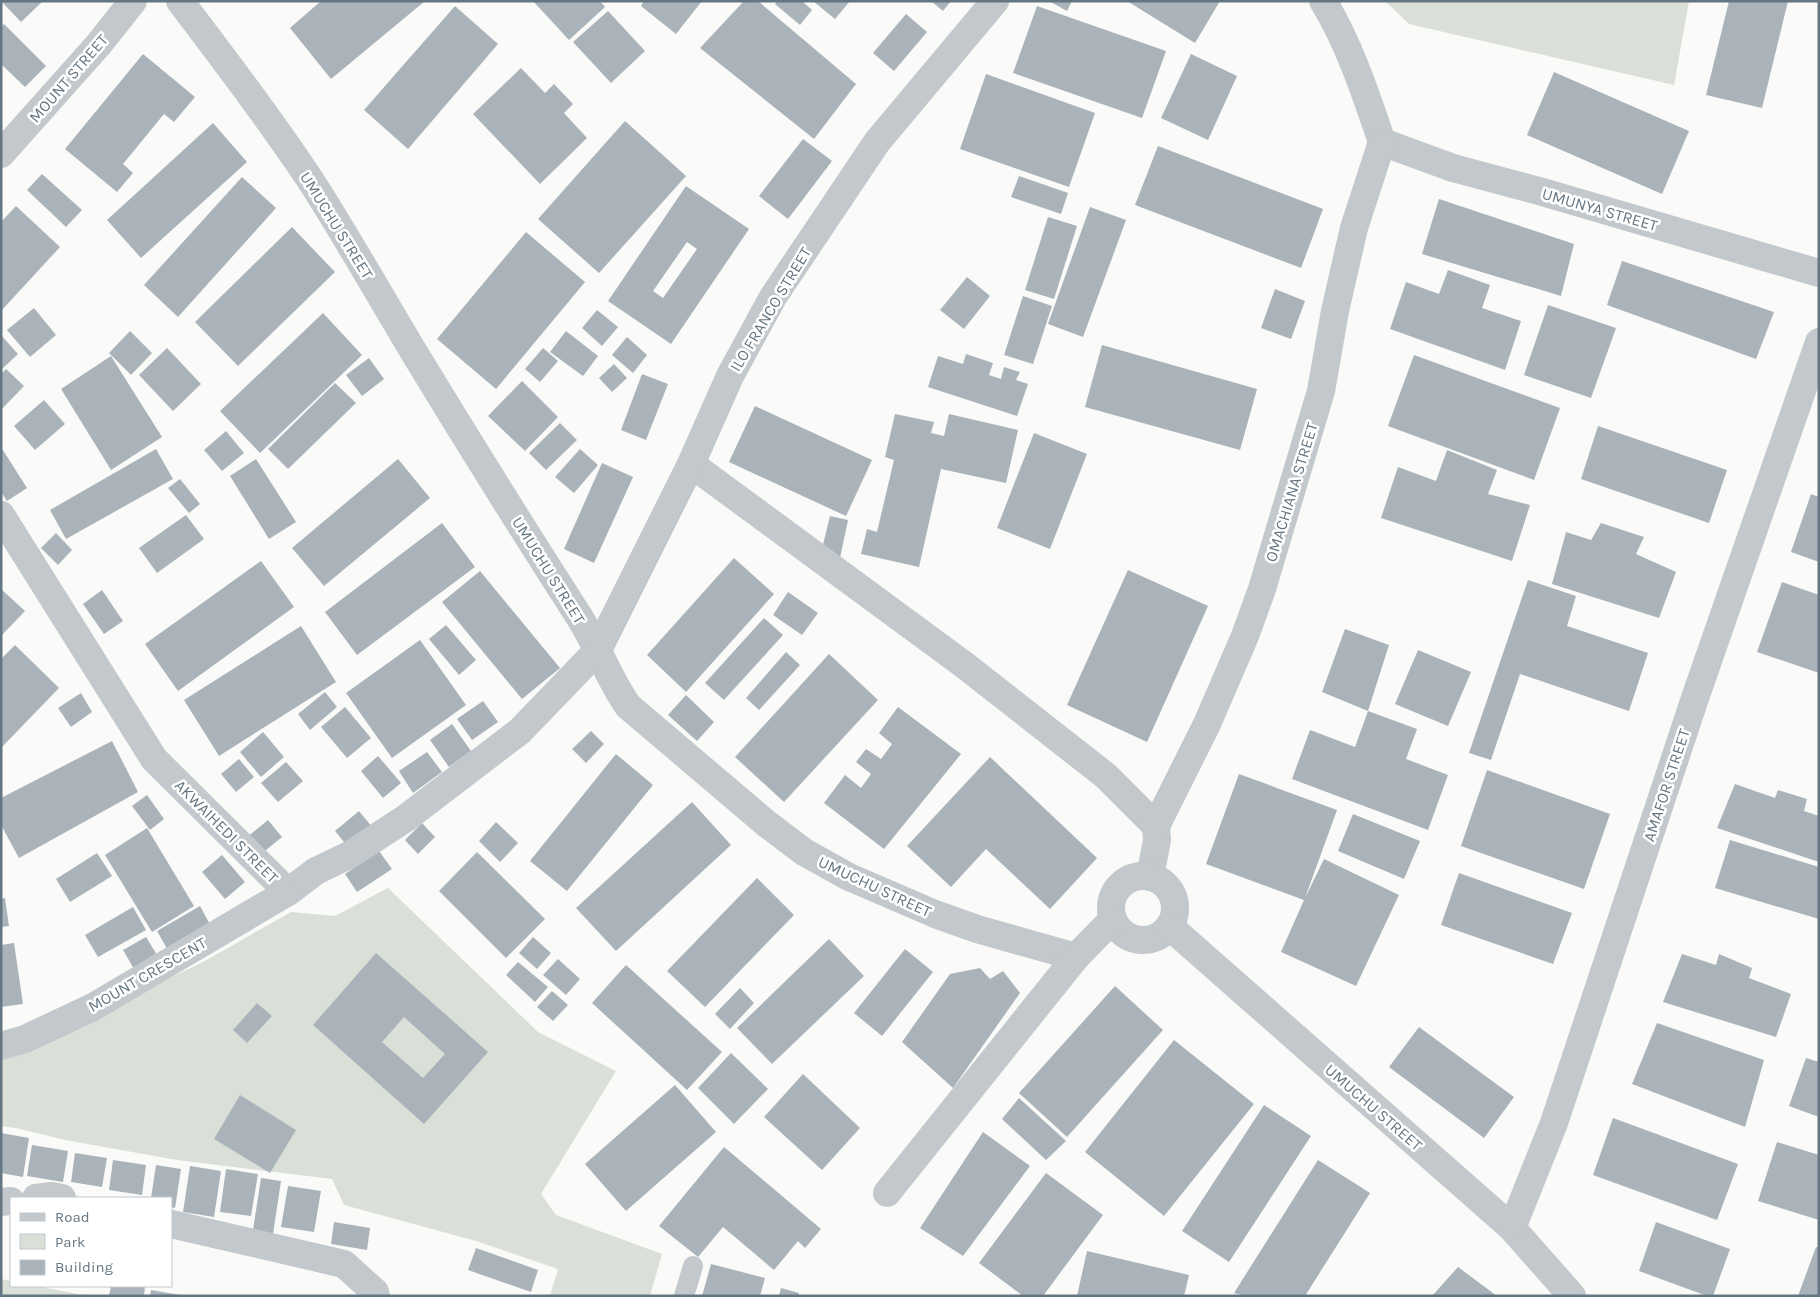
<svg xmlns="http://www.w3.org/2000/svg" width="1820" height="1297" viewBox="0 0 1820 1297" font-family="Karla,sans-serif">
	<rect width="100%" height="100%" fill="#fafaf8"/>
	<g fill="#dadfd7">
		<path d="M 1385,1 L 1689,1 L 1674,85 L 1409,24 Z"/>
		<path d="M 388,888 L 538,1032 L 616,1071 L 541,1194 L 556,1215 L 662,1254 L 650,1296 L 550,1296 L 558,1269 L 476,1241 L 344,1205 L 332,1179 L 177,1160 L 65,1140 L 16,1128 L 1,1126 L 1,1048 L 114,1005 L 203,962 L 291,912 L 335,916 Z"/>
		<path d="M 1,1279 L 11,1281 L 11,1286 L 37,1286 L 83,1295 L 1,1296 Z"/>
	</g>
	<g fill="#aab3b9" fill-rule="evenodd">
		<path d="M 1,1 L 43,1 L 21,22 Z"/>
		<path d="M 321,1 L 425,1 L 331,79 L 290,28 Z"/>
		<path d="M 533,1 L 600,1 L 605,7 L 569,40 Z"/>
		<path d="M 644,1 L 702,1 L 676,34 L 641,6 Z"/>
		<path d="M 744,1 L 758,1 L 856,84 L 814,139 L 700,48 Z"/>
		<path d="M 777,1 L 802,1 L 812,10 L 800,25 L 775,4 Z"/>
		<path d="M 813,1 L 850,1 L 835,19 Z"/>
		<path d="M 931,1 L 951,1 L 943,11 Z"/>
		<path d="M 1049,1 L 1072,1 L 1067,11 Z"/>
		<path d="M 1127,1 L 1220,1 L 1195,43 Z"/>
		<path d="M 1729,1 L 1788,1 L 1762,108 L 1706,95 Z"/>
		<path d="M 455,6 L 498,44 L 408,149 L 364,110 Z"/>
		<path d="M 1037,6 L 1166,51 L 1142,118 L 1013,73 Z"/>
		<path d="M 608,11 L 645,51 L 611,83 L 573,42 Z"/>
		<path d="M 906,14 L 927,32 L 894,71 L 873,53 Z"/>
		<path d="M 4,24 L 46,66 L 25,87 L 1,64 L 1,27 Z"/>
		<path d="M 143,54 L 195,97 L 174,122 L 164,114 L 123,164 L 133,173 L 117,192 L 65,149 Z"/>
		<path d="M 1191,54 L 1237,76 L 1208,140 L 1161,118 Z"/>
		<path d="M 521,68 L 545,93 L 554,84 L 573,104 L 564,113 L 587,138 L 540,184 L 473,114 Z"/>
		<path d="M 1554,72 L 1689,131 L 1662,194 L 1527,135 Z"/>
		<path d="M 986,74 L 1095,113 L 1069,187 L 960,149 Z"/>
		<path d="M 625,121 L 686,176 L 599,273 L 538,219 Z"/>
		<path d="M 213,123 L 247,162 L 141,258 L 107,220 Z"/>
		<path d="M 803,139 L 832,161 L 788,219 L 759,196 Z"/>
		<path d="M 1158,146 L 1323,209 L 1301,268 L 1135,205 Z"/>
		<path d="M 42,174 L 82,210 L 66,227 L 27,190 Z"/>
		<path d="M 1019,176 L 1068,193 L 1061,214 L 1011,197 Z"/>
		<path d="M 242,177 L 276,208 L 178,317 L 144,285 Z"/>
		<path d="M 686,186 L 749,229 L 671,344 L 608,301 ZM 687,242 L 697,249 L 663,298 L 653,291 Z"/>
		<path d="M 1439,199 L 1574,244 L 1561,296 L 1422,254 Z"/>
		<path d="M 16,206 L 60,247 L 1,311 L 1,222 Z"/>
		<path d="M 1090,207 L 1126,220 L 1083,337 L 1048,324 Z"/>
		<path d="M 1048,217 L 1077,226 L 1054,299 L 1025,290 Z"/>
		<path d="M 292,227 L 335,272 L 238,366 L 195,322 Z"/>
		<path d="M 526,232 L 585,282 L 496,389 L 437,339 Z"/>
		<path d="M 1622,261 L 1774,312 L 1756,359 L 1607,305 Z"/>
		<path d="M 1448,270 L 1490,285 L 1482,308 L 1521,321 L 1505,370 L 1390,329 L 1406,282 L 1439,294 Z"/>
		<path d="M 967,277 L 990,296 L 964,329 L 940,310 Z"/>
		<path d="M 1275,289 L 1305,301 L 1291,339 L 1261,328 Z"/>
		<path d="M 1023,296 L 1052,306 L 1033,364 L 1004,355 Z"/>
		<path d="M 1548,305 L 1616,328 L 1591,398 L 1524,375 Z"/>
		<path d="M 34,308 L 56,335 L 30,357 L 7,330 Z"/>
		<path d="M 597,310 L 618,327 L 602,346 L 582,328 Z"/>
		<path d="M 323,313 L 362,355 L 260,453 L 220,411 Z"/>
		<path d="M 130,331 L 152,353 L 131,375 L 109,353 Z"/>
		<path d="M 566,331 L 598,356 L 583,376 L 550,352 Z"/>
		<path d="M 1,335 L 18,354 L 1,370 Z"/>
		<path d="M 627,337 L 647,355 L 633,373 L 612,355 Z"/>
		<path d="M 1102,345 L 1257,389 L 1240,450 L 1085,407 Z"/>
		<path d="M 167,348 L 201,384 L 173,411 L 139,375 Z"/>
		<path d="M 543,348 L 558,361 L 540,382 L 525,369 Z"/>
		<path d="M 966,354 L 993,363 L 989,375 L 1001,379 L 1004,367 L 1020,372 L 1016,380 L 1028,384 L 1017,416 L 928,387 L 938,356 L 963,364 Z"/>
		<path d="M 1414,355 L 1560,408 L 1534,480 L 1388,426 Z"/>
		<path d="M 111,356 L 162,437 L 111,470 L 61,389 Z"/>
		<path d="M 369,358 L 384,379 L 362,396 L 346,375 Z"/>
		<path d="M 614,364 L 627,378 L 612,392 L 599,378 Z"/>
		<path d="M 6,369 L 24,386 L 1,410 L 1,374 Z"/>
		<path d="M 642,374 L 668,384 L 646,440 L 621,430 Z"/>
		<path d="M 522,381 L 558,417 L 525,451 L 488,416 Z"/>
		<path d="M 335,383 L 356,403 L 288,469 L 268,449 Z"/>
		<path d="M 44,400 L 65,424 L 35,450 L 14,426 Z"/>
		<path d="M 755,406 L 872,460 L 846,516 L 729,462 Z"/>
		<path d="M 895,414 L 934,422 L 931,433 L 944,436 L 949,414 L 1018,430 L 1006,483 L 941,469 L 919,567 L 861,554 L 867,529 L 877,532 L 894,460 L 885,457 Z"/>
		<path d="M 560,423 L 577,440 L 546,470 L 529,453 Z"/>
		<path d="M 1598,426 L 1727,470 L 1709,523 L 1581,479 Z"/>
		<path d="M 226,431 L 244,453 L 222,471 L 204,450 Z"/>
		<path d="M 1034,433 L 1087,454 L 1050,549 L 997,528 Z"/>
		<path d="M 1,447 L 27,488 L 7,501 L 1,492 Z"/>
		<path d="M 156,449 L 173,479 L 66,539 L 50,510 Z"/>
		<path d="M 580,449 L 598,465 L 574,493 L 555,477 Z"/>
		<path d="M 1447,450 L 1497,470 L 1488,494 L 1530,505 L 1512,561 L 1381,518 L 1398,467 L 1436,481 Z"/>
		<path d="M 256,459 L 296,522 L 269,539 L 230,476 Z"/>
		<path d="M 398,459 L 430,498 L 324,586 L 292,548 Z"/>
		<path d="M 602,463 L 633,477 L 594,563 L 564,549 Z"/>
		<path d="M 180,479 L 200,504 L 189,513 L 168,488 Z"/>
		<path d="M 1811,494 L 1819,497 L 1819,562 L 1791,552 Z"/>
		<path d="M 186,515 L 204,539 L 157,573 L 139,548 Z"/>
		<path d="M 830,516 L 848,520 L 840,558 L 821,553 Z"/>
		<path d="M 442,523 L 475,567 L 357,655 L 325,612 Z"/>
		<path d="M 1601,523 L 1644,537 L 1636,554 L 1676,572 L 1659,618 L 1552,584 L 1566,532 L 1591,540 Z"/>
		<path d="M 56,533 L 72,550 L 58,565 L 41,548 Z"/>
		<path d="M 734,558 L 774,594 L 686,692 L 647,655 Z"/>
		<path d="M 261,561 L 294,607 L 178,691 L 145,644 Z"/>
		<path d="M 1128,570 L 1208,606 L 1147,742 L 1067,705 Z"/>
		<path d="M 480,571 L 560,668 L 522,699 L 442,602 Z"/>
		<path d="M 1528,580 L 1576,596 L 1567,626 L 1648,653 L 1629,711 L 1520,674 L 1491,760 L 1469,753 Z"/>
		<path d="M 1782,582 L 1819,595 L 1819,673 L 1757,652 Z"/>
		<path d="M 1,589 L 25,611 L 1,636 Z"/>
		<path d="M 102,590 L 123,621 L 104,634 L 83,604 Z"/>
		<path d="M 788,592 L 818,613 L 802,635 L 773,615 Z"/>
		<path d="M 764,618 L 783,635 L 724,700 L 705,683 Z"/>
		<path d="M 446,625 L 476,660 L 459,675 L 429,639 Z"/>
		<path d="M 301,626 L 336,682 L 219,756 L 184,700 Z"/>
		<path d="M 1345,629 L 1389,645 L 1368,711 L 1322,692 Z"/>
		<path d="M 420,640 L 466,705 L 392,758 L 346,693 Z"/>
		<path d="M 15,645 L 59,688 L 1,748 L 1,659 Z"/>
		<path d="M 1418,650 L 1471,672 L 1448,726 L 1395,704 Z"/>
		<path d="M 786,652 L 800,665 L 759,710 L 746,698 Z"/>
		<path d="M 829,654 L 878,700 L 784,802 L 735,757 Z"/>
		<path d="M 325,692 L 337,707 L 310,730 L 298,714 Z"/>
		<path d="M 81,693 L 92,712 L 71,727 L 58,708 Z"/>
		<path d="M 686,695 L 714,722 L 697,741 L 668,715 Z"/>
		<path d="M 483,701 L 498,722 L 472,740 L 457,719 Z"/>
		<path d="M 345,707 L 371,738 L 347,758 L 321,727 Z"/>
		<path d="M 898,707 L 961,754 L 884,849 L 824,803 L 845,775 L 861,788 L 871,774 L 856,762 L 866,749 L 881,759 L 892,744 L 879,733 Z"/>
		<path d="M 1368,711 L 1417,729 L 1406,759 L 1448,775 L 1428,830 L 1292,779 L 1310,730 L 1355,747 Z"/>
		<path d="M 452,724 L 471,751 L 449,767 L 430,740 Z"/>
		<path d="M 591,731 L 604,744 L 586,763 L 572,749 Z"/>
		<path d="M 263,732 L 284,757 L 261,777 L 240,752 Z"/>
		<path d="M 112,741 L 138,792 L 19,858 L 1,825 L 1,798 Z"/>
		<path d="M 427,752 L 442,772 L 413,793 L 399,771 Z"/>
		<path d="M 616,754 L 653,785 L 567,891 L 530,861 Z"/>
		<path d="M 378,756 L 401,783 L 383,798 L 361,771 Z"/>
		<path d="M 990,757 L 1097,858 L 1050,909 L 986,849 L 951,887 L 907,846 Z"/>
		<path d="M 239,759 L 254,777 L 236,792 L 221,774 Z"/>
		<path d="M 286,762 L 303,781 L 278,802 L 261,783 Z"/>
		<path d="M 1487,770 L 1610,814 L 1584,889 L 1461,846 Z"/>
		<path d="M 1239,774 L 1337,810 L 1305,898 L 1324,859 L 1399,895 L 1356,986 L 1281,952 L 1304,900 L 1206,864 Z"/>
		<path d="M 1735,784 L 1775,798 L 1778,790 L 1807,799 L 1804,811 L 1819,816 L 1819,862 L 1717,828 Z"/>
		<path d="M 147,795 L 164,819 L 150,830 L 132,806 Z"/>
		<path d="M 692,802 L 731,845 L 616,951 L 576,908 Z"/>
		<path d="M 359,811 L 373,828 L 349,848 L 335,831 Z"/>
		<path d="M 1353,814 L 1420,841 L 1404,879 L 1338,851 Z"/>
		<path d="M 268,820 L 282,837 L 260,855 L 246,838 Z"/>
		<path d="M 496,822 L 518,843 L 500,862 L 479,841 Z"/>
		<path d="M 422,823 L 435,837 L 418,854 L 405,840 Z"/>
		<path d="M 147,828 L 194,906 L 152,932 L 105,855 Z"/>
		<path d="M 1730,840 L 1819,867 L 1819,919 L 1715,888 Z"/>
		<path d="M 379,851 L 392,869 L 357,892 L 345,874 Z"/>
		<path d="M 477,852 L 545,919 L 506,958 L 439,891 Z"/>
		<path d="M 97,853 L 112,876 L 70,902 L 56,879 Z"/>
		<path d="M 222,855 L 245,882 L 225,899 L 202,872 Z"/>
		<path d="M 1459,873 L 1572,913 L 1553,964 L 1441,925 Z"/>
		<path d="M 757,878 L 794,915 L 705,1007 L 667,971 Z"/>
		<path d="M 5,898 L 9,926 L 1,927 L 1,899 Z"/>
		<path d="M 200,906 L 212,928 L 169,952 L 157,931 Z"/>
		<path d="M 133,907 L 146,930 L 98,957 L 85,935 Z"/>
		<path d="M 146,937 L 157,955 L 134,969 L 123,950 Z"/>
		<path d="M 533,937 L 551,953 L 537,969 L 519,953 Z"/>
		<path d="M 829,939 L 864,976 L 772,1064 L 737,1028 Z"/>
		<path d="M 14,943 L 23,1004 L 1,1007 L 1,945 Z"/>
		<path d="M 905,949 L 933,972 L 882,1036 L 854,1013 Z"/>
		<path d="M 376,953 L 488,1052 L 424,1124 L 313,1025 ZM 404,1017 L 445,1054 L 423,1078 L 382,1042 Z"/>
		<path d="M 1682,954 L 1716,965 L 1719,954 L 1752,968 L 1749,978 L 1791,994 L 1776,1037 L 1663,1002 Z"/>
		<path d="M 558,959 L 580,979 L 566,995 L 543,975 Z"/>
		<path d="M 518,962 L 548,987 L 535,1002 L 506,975 Z"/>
		<path d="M 626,965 L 722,1052 L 687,1090 L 592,1003 Z"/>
		<path d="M 980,968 L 990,979 L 1003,971 L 1020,993 L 953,1088 L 902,1042 L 950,974 Z"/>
		<path d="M 1115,986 L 1163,1030 L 1067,1137 L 1019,1093 Z"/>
		<path d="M 740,988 L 754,1003 L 730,1029 L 715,1014 Z"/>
		<path d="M 552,991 L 568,1005 L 553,1021 L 537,1007 Z"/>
		<path d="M 257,1003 L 272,1016 L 247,1043 L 233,1030 Z"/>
		<path d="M 1657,1023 L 1764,1060 L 1745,1127 L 1632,1084 Z"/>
		<path d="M 1419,1027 L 1514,1097 L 1484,1138 L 1389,1067 Z"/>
		<path d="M 1174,1040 L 1254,1104 L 1164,1216 L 1085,1152 Z"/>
		<path d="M 731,1053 L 768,1089 L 734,1124 L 698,1088 Z"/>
		<path d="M 1806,1058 L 1819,1062 L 1819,1117 L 1789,1106 Z"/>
		<path d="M 803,1074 L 860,1128 L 822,1170 L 764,1117 Z"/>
		<path d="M 675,1085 L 716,1132 L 626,1211 L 585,1164 Z"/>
		<path d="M 240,1095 L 296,1130 L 270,1173 L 214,1139 Z"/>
		<path d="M 1019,1098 L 1066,1141 L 1046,1160 L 1002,1119 Z"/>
		<path d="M 1264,1105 L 1311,1136 L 1229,1262 L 1182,1231 Z"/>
		<path d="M 1613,1118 L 1738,1164 L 1717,1220 L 1593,1175 Z"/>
		<path d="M 983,1132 L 1030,1166 L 963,1256 L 920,1228 Z"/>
		<path d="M 1,1133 L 29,1138 L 23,1177 L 1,1173 Z"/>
		<path d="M 1777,1142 L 1819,1155 L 1819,1220 L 1758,1201 Z"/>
		<path d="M 32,1145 L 68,1151 L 63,1182 L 27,1176 Z"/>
		<path d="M 724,1147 L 821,1229 L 805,1248 L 798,1241 L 774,1270 L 723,1227 L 698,1257 L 659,1226 Z"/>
		<path d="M 75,1153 L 107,1158 L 102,1187 L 71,1182 Z"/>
		<path d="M 113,1160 L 146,1165 L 142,1195 L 109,1190 Z"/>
		<path d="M 1318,1160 L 1370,1193 L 1305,1296 L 1246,1296 L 1234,1293 Z"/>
		<path d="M 156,1165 L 181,1169 L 175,1208 L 171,1207 L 171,1198 L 151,1198 Z"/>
		<path d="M 190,1166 L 221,1171 L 214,1217 L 183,1212 Z"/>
		<path d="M 226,1169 L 258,1174 L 251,1216 L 220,1212 Z"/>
		<path d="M 1046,1173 L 1103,1215 L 1043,1296 L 1023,1296 L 979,1263 Z"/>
		<path d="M 261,1178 L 281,1181 L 273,1234 L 253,1230 Z"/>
		<path d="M 288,1186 L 321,1191 L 314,1232 L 281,1227 Z"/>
		<path d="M 334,1222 L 370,1228 L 367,1250 L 331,1244 Z"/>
		<path d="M 1656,1222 L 1730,1249 L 1713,1296 L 1707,1296 L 1639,1271 Z"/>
		<path d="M 1816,1247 L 1819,1248 L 1819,1296 L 1798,1296 Z"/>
		<path d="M 476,1248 L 538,1270 L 531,1292 L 468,1270 Z"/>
		<path d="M 1087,1251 L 1189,1275 L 1184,1296 L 1077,1296 Z"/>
		<path d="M 711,1264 L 765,1278 L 760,1296 L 702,1296 Z"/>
		<path d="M 1458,1267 L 1497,1296 L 1432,1296 Z"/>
		<path d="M 111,1286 L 145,1286 L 144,1296 L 109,1296 Z"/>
		<path d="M 781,1288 L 799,1293 L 799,1296 L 779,1296 Z"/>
		<path d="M 151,1290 L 180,1295 L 179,1296 L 150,1296 Z"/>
	</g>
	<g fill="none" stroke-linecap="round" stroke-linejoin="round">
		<path stroke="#c3c8cc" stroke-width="20" d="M 684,1296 L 693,1266"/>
		<g stroke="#c3c8cc" stroke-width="28">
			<path d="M 180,1 C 224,59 268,117 309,178 C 346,235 380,296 415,354 C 469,443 524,531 580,618 C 598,647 609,679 628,706 L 767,824 L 804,852 L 849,877 L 935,914 L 977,929 L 1076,957"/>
			<path d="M 1323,1 C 1349,43 1366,95 1382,142"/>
			<path d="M 1382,142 L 1453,168 L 1539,191 L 1819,273"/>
			<path d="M 1,154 L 99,44 L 133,1"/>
			<path d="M 691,464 L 963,664 L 1106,776 L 1156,826 L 1157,840 L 1150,877"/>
			<path d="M 1,515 L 154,759 L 288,892 L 316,871 L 351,854 L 406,818 L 520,731 L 598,650 L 691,464 L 730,376 L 773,297 L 877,142 L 995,1"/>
			<path d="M 1156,826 L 1207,724 L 1245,636 L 1262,589 L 1321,391 L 1335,311 L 1354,228 L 1382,142"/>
			<circle cx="1143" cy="908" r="32"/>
			<path d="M 1169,926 L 1512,1228 L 1572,1296"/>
			<path d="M 1,1046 L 25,1039 L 93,1007 L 288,892"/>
			<path d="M 887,1193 L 1076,957 L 1113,919"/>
			<path d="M 36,1198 L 52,1196 L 62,1198"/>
			<path d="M 1,1202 L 11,1201"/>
			<path d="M 171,1224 L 344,1264 L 375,1292 L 376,1296"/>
			<path d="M 1512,1228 L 1554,1123 L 1695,698 L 1819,342"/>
		</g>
	</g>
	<g text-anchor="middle" stroke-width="5" stroke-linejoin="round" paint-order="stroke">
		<g font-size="16" fill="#657683" stroke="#fff">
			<text transform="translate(68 78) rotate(-49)" y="6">MOUNT STREET</text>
			<text transform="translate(1600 209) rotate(16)" y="6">UMUNYA STREET</text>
			<text transform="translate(337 225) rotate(58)" y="6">UMUCHU STREET</text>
			<text transform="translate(770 309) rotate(-59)" y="6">ILO FRANCO STREET</text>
			<text transform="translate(1291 492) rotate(-73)" y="6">OMACHIANA STREET</text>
			<text transform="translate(549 570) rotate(58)" y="6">UMUCHU STREET</text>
			<text transform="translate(1666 785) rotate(-72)" y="6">AMAFOR STREET</text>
			<text transform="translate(227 831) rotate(45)" y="6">AKWAIHEDI STREET</text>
			<text transform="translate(875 886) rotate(25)" y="6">UMUCHU STREET</text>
			<text transform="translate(147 974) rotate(-30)" y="6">MOUNT CRESCENT</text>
			<text transform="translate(1374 1107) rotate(41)" y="6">UMUCHU STREET</text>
		</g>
	</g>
	<rect width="1820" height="1297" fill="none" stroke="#657683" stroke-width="5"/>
	<rect x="10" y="1197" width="162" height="90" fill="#ffffff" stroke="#c1c8cd"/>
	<rect x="20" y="1213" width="25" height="8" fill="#c3c8cc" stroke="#c1c8cd"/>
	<text x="55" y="1222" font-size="15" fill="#657683">Road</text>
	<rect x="20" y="1234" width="25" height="15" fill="#dadfd7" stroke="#c1c8cd"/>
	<text x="55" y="1247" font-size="15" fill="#657683">Park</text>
	<rect x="20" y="1260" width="25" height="15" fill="#aab3b9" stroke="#c1c8cd"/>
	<text x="55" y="1272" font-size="15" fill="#657683">Building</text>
</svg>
